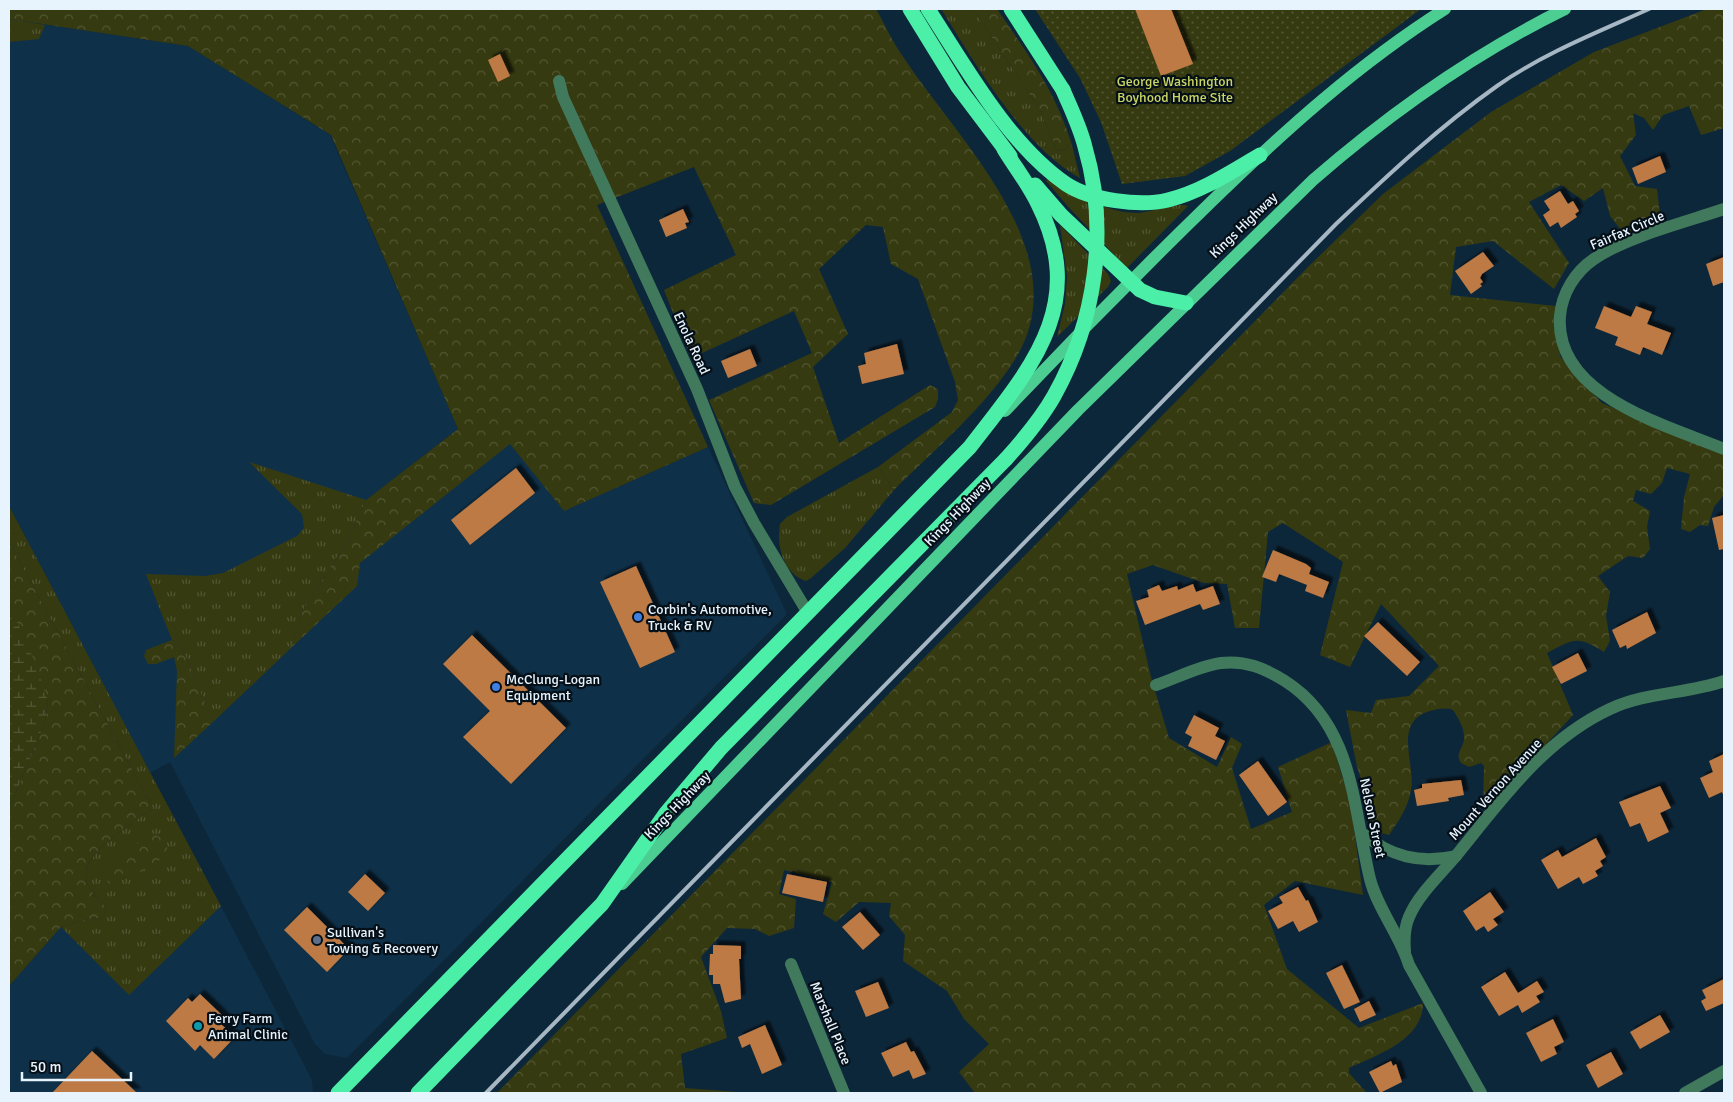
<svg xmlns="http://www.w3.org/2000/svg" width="1733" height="1102" viewBox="0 0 1733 1102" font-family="Signika,sans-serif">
	<defs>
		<pattern id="grass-tufts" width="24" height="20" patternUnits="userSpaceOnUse" patternTransform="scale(1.25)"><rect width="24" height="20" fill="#363a10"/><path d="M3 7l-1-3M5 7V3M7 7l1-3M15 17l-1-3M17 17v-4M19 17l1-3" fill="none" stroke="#535734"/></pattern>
		<pattern id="forest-crowns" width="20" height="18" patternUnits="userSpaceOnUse" patternTransform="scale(1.25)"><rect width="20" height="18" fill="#363a10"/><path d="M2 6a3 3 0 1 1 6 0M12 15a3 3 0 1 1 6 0" fill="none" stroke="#535734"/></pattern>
		<pattern id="wetland-marsh" width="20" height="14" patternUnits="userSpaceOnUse" patternTransform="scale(1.25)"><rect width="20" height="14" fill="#363a10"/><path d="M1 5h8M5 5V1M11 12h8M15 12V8" fill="none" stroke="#535734"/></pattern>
		<pattern id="park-dots" width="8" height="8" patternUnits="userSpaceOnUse" patternTransform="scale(1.25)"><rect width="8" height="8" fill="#363a10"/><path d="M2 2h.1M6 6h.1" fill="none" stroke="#535734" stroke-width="1.8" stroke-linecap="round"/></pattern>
		<filter id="shadow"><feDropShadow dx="4.5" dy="-4.5" stdDeviation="1" flood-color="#0009"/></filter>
	</defs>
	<rect width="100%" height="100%" fill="#0d273a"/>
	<g fill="#0e3048">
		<path d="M 9,19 L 188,46 L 330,135 L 458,429 L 366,500 L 360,562 L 510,443 L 564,511 L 708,447 L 787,614 L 347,1058 L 325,1054 L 315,1044 L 170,762 L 150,773 L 9,506 Z"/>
		<path d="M 221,906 L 312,1080 L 313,1093 L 12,1093 L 9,1091 L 9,986 L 61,927 L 129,994 Z"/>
	</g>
	<g fill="url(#grass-tufts)">
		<path d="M 941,9 L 973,9 L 1040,110 L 1057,151 L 1066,149 L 1072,145 L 1080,178 C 1024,148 975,63 941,9 Z"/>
		<path d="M 9,19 L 45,25 L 39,39 L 9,42 Z"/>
		<path d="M 1048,177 C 1075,194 1105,213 1139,213 C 1152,212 1178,202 1188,206 L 1127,268 L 1072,211 L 1046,181 Z"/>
		<path d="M 1060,225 L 1108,274 L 1111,281 L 1108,287 L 1057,337 L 1065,304 L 1067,276 Z"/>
		<path d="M 249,462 L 366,500 L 347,541 L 303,610 L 290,649 L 213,722 L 181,645 L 172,640 L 146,574 L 205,576 L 223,573 L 297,536 L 304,528 L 302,514 Z"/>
		<path d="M 878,467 L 894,490 L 845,548 L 811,578 L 806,581 C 783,574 776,545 780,524 L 787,517 Z"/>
		<path d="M 9,506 L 221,906 L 129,995 L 61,927 L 88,919 L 103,918 L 107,908 C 98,899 84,887 86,872 C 89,849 136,821 153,808 L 9,542 Z"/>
	</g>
	<g fill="url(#forest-crowns)">
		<path d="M 9,9 L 876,9 C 885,25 893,43 904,58 C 956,138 1078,252 1017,356 C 987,406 935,449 894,490 L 878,467 L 952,412 L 958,400 L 955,382 L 918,279 L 891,264 L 883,227 L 866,225 L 819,269 L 848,334 L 813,367 L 839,443 L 930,385 L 938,389 L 938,399 L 935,407 L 771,505 L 754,503 L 709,400 L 812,353 L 794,311 L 691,358 L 664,290 L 736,255 L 694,167 L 597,205 L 708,447 L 564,511 L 510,444 L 360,563 L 357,586 L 290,649 L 303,610 L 347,541 L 366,500 L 458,429 L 331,135 L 188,46 L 9,19 Z"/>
		<path d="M 973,9 L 997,9 C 1028,54 1056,92 1072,145 L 1066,149 L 1057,151 L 1040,110 Z"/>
		<path d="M 1707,9 L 1724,9 L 1724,128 L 1701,135 L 1689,106 L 1663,115 L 1653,130 L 1644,118 L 1633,113 L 1636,135 L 1620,156 L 1635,186 L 1657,189 L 1660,215 L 1637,232 L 1621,230 L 1610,216 L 1603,188 L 1584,201 L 1561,185 L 1529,202 L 1569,263 L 1554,289 L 1493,241 L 1456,247 L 1450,295 L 1556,306 L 1560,356 L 1602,403 L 1724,455 L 1724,495 L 1714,507 L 1708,526 L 1700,525 L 1690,532 L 1681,529 L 1684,497 L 1690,474 L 1667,468 L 1662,483 L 1651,494 L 1636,490 L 1633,501 L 1650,511 L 1647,527 L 1650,549 L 1643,558 L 1628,556 L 1598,576 L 1610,592 L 1606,616 L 1610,641 L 1604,652 C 1577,635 1574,639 1547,653 L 1573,715 L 1492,803 L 1483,800 L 1484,766 L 1481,763 L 1469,767 L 1461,763 C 1455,754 1462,750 1464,740 C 1465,729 1459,719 1453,710 C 1445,707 1438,709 1430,711 C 1392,722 1416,764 1411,790 C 1408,808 1399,820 1389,835 L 1378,832 L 1368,821 L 1363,785 L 1357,767 L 1346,710 L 1371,713 L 1376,700 L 1409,696 L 1439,666 L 1381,604 L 1350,667 L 1320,655 L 1343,562 L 1283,523 L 1268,532 L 1259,628 L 1235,628 L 1227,584 L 1204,583 L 1153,565 L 1127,574 L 1151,677 L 1169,738 L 1217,767 L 1231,737 L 1242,744 L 1232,768 L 1251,829 L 1292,812 L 1278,767 L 1332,742 L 1351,806 L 1363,895 L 1295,881 L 1264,905 L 1287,969 L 1359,1028 L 1423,1003 C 1423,1040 1377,1055 1349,1068 L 1349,1073 L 1367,1093 L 975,1093 L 959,1072 L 989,1044 L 964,1019 L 947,991 L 903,961 L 905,935 L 889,916 L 891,903 L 859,902 L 836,922 L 823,914 L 832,882 L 784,870 L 779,894 L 796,899 L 794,928 L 769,936 L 755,929 L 727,928 L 701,957 L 721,1011 L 727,1038 L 681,1054 L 685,1088 L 750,1093 L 497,1093 L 1308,267 L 1383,194 L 1491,112 L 1594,52 Z"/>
		<path d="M 9,542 L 153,808 C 136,821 88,850 86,872 C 84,887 98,899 107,908 L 103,918 L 88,919 L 61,927 L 9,986 L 9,809 L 45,722 L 48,701 L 9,604 Z"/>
		<path d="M 172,640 L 181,645 L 213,722 L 174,758 L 177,671 L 174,657 L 156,664 L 148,664 L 144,656 L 146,650 Z"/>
		<path d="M 152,833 C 198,853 126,879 108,884 L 105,873 L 107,865 Z"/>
	</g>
	<path fill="url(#wetland-marsh)" d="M 9,604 L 38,670 L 48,701 L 45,722 L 9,809 Z"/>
	<path fill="url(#park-dots)" d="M 1035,9 L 1421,9 L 1230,151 L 1185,176 L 1122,184 L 1101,122 L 1080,78 Z"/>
	<g fill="#bd7a45" filter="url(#shadow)">
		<path d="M 1135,9 L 1171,9 L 1193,64 L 1161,76 Z"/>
		<path d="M 500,54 L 510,76 L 498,82 L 488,60 Z"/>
		<path d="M 1660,156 L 1666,172 L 1638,184 L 1632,168 Z"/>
		<path d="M 1560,191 L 1568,204 L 1573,201 L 1579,211 L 1575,214 L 1577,217 L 1561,228 L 1558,222 L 1550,227 L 1543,215 L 1550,210 L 1544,201 Z"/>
		<path d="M 683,209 L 689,222 L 685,223 L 687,228 L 666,237 L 659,220 Z"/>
		<path d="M 1483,252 L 1494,266 L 1482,274 L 1480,278 L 1483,282 L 1480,284 L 1482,286 L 1471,294 L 1455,271 Z"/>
		<path d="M 1724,257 L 1724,282 L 1713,286 L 1706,264 Z"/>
		<path d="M 1604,306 L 1631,317 L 1636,306 L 1652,312 L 1647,324 L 1671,333 L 1662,355 L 1643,347 L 1640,355 L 1615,345 L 1618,337 L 1595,328 Z"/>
		<path d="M 897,344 L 904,374 L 862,384 L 858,366 L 866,364 L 864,353 Z"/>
		<path d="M 750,349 L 757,366 L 728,378 L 721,361 Z"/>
		<path d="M 516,468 L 535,493 L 470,545 L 451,520 Z"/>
		<path d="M 1724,515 L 1724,549 L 1719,550 L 1712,518 Z"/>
		<path d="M 1273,550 L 1306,564 L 1311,568 L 1309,574 L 1329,582 L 1323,598 L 1305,591 L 1307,585 L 1279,574 L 1276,582 L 1262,577 Z"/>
		<path d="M 636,566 L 675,652 L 640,668 L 600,582 Z"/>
		<path d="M 1193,584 L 1196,592 L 1213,586 L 1220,604 L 1203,610 L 1200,604 L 1145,625 L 1136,601 L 1149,597 L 1147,590 L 1159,585 L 1162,591 L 1177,586 L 1178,590 Z"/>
		<path d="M 1647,612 L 1656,633 L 1627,649 L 1626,645 L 1620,648 L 1612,630 Z"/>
		<path d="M 1378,622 L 1420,662 L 1407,676 L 1364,636 Z"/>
		<path d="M 472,635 L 566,728 L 511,784 L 463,737 L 490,711 L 443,664 Z"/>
		<path d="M 1578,653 L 1587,671 L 1561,684 L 1552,667 Z"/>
		<path d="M 1194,715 L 1219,728 L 1215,736 L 1225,741 L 1216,760 L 1188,746 L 1192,737 L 1185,733 Z"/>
		<path d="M 1724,754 L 1724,797 L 1722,792 L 1709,798 L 1700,778 L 1713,772 L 1709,761 Z"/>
		<path d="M 1258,761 L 1287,802 L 1268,816 L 1239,775 Z"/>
		<path d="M 1461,780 L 1464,795 L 1448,798 L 1449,801 L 1417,806 L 1414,790 L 1422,788 L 1422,784 Z"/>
		<path d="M 1660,786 L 1671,808 L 1660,813 L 1669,832 L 1648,842 L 1640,823 L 1630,827 L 1619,802 Z"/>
		<path d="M 1596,838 L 1606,857 L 1600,861 L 1603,866 L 1595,871 L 1598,876 L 1583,884 L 1579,877 L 1558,889 L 1541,860 L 1558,850 L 1562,857 Z"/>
		<path d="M 365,874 L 385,893 L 368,911 L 348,892 Z"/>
		<path d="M 787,874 L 827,882 L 823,902 L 782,893 Z"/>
		<path d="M 1298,887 L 1306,901 L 1308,900 L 1318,922 L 1299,932 L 1293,921 L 1278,929 L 1268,911 L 1283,903 L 1279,897 Z"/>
		<path d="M 1490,892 L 1504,912 L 1493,919 L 1498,925 L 1488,932 L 1484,926 L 1476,931 L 1463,911 Z"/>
		<path d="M 307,907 L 349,949 L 327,972 L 284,930 Z"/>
		<path d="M 860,912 L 880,935 L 863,950 L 842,927 Z"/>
		<path d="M 713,945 L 741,946 L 741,959 L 739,959 L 741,999 L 725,1003 L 720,984 L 713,984 L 713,975 L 709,975 L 710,954 L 713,954 Z"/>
		<path d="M 1342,965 L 1360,1002 L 1344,1009 L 1326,973 Z"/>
		<path d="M 1505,972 L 1518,993 L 1537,981 L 1544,992 L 1536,996 L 1540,1002 L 1522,1013 L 1518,1005 L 1499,1016 L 1481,987 Z"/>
		<path d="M 1724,979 L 1724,1003 L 1706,1011 L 1701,1001 L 1706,998 L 1702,990 Z"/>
		<path d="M 878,982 L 889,1008 L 866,1017 L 855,991 Z"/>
		<path d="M 200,994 L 226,1019 L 221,1024 L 235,1037 L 214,1059 L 200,1045 L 195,1051 L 166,1021 L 188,998 L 192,1002 Z"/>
		<path d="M 1369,1001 L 1376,1015 L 1360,1022 L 1354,1009 Z"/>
		<path d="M 1660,1015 L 1670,1032 L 1640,1049 L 1630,1032 Z"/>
		<path d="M 1553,1019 L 1564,1042 L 1554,1047 L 1557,1054 L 1541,1062 L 1526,1033 Z"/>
		<path d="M 765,1025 L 782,1065 L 762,1074 L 750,1044 L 742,1048 L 738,1037 Z"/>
		<path d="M 906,1042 L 911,1052 L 914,1051 L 926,1074 L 913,1079 L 909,1070 L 893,1077 L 881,1053 Z"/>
		<path d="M 92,1051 L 137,1093 L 52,1093 Z"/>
		<path d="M 1611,1052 L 1623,1074 L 1598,1088 L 1586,1065 Z"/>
		<path d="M 1391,1061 L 1393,1066 L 1396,1064 L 1402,1082 L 1380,1093 L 1369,1072 Z"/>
	</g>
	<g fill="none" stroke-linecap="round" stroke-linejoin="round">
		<g stroke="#40795c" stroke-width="12">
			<path d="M 559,81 L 563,97 L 697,389 L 735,487 L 754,523 L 808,613"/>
			<path d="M 1724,209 C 1686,222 1626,237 1594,259 C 1575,272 1562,293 1560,316 C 1554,396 1666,425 1724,449"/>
			<path d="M 1156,685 C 1177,678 1199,666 1221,663 C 1245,660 1264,668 1285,681 C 1354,725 1353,808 1370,879 C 1378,910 1400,935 1409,965 L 1481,1093"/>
			<path d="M 1362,833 C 1391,857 1420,864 1456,856"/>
			<path d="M 1405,951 C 1404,939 1404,928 1409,917 C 1418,895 1439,876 1455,857 C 1500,802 1543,740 1610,709 C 1646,692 1687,694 1724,681"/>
			<path d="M 791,964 L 844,1093"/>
			<path d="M 1685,1093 L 1724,1071"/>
		</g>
		<g stroke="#4cce92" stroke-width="12">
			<path d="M 1005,411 C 1072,340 1140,271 1210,203 C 1283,132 1358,64 1445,9"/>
			<path d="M 622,884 L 1078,410 L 1313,180 C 1390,113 1473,54 1565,9"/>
		</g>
		<g stroke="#4cefa8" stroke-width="15">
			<path d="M 910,9 L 958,87 L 1010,156"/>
			<path d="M 928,9 C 965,66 1008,144 1066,184 C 1090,200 1140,207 1168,200 C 1201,192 1231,172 1260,155"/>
			<path d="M 1011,9 L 1063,90"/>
			<path d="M 1035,185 L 1061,215 L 1140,290 L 1155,297 L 1186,303"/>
			<path d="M 338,1093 L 970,447 C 1030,369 1089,306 1038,204 C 1029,185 1015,167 1004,149"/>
			<path d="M 418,1093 L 602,904 L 666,813 L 721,748 L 1006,459"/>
		</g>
		<path stroke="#a6b6c3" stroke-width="4" d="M 486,1093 L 1336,224 C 1388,175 1439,127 1497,86 C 1544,53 1598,32 1649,9"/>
		<path stroke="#4cefa8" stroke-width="15" d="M 1006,459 C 1024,439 1041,419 1054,396 C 1096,321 1109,229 1085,147 C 1080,127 1071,109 1063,90"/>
	</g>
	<g fill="#3f7fe0" stroke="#050f17" stroke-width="2">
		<circle cx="638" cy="617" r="5"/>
		<circle cx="496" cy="687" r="5"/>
	</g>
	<circle fill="#5c6f8a" stroke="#050f17" stroke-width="2" cx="317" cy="940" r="5"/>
	<circle fill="#0f9aa8" stroke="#050f17" stroke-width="2" cx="198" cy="1026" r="5"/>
	<g text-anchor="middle" stroke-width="4.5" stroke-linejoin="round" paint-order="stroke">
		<g font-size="14" fill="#cad664" stroke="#050f17">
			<text x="1175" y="86">George Washington<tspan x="1175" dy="16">Boyhood Home Site</tspan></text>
		</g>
		<g font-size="14" fill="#e7f3fd" stroke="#050f17">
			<text transform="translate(1243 225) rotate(-44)" y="5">Kings Highway</text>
			<text transform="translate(1627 230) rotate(-23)" y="5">Fairfax Circle</text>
			<text transform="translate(692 343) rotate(65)" y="5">Enola Road</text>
			<text transform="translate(957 512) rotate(-46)" y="5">Kings Highway</text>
			<text transform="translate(1495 789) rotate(-48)" y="5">Mount Vernon Avenue</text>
			<text transform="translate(677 805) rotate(-46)" y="5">Kings Highway</text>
			<text transform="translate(1373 818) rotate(78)" y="5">Nelson Street</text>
			<text transform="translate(831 1023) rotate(68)" y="5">Marshall Place</text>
		</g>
		<g font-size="14" fill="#e7f3fd" stroke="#050f17" text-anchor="start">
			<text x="648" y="614">Corbin's Automotive,<tspan x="648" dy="16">Truck &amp; RV</tspan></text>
			<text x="506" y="684">McClung-Logan<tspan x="506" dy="16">Equipment</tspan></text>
			<text x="327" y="937">Sullivan's<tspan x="327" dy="16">Towing &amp; Recovery</tspan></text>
			<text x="208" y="1023">Ferry Farm<tspan x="208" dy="16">Animal Clinic</tspan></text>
		</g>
	</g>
	<rect width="1733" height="1102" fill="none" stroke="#e7f3fd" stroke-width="20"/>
	<path d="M22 1072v8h109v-8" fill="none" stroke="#e7f3fd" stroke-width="2.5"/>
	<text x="30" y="1072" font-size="15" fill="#e7f3fd" stroke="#050f17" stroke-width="4" paint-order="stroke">50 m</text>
</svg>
